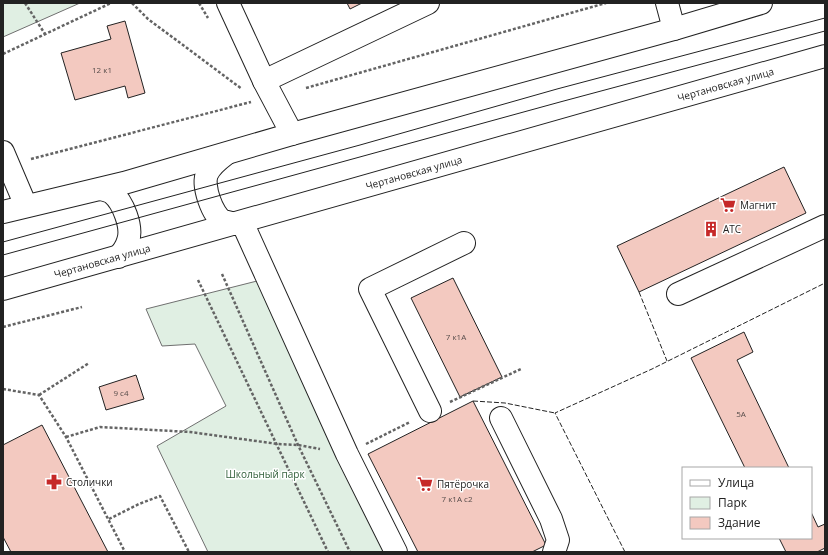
<svg xmlns="http://www.w3.org/2000/svg" width="828" height="555" viewBox="0 0 828 555" font-family="'Open Sans',sans-serif">
	<rect width="100%" height="100%" fill="#fff"/>
	<g fill="#e0efe3" stroke="#6f6f6f">
		<path d="M 3,3 L 80,3 L 3,37 Z"/>
		<path d="M 257,281 L 392,552 L 208,552 L 157,446 L 226,406 L 195,344 L 162,346 L 146,309 Z"/>
	</g>
	<g fill="#f3c9c0" stroke="#222">
		<path d="M 347,3 L 362,3 L 350,9 Z"/>
		<path d="M 125,21 L 145,93 L 128,98 L 125,86 L 75,100 L 61,53 L 111,39 L 107,26 Z"/>
		<path d="M 784,167 L 806,213 L 639,292 L 617,246 Z"/>
		<path d="M 453,278 L 502,377 L 460,397 L 411,298 Z"/>
		<path d="M 744,332 L 753,352 L 737,360 L 789,468 L 745,468 L 691,358 Z"/>
		<path d="M 136,375 L 144,399 L 106,410 L 99,387 Z"/>
		<path d="M 473,401 L 546,545 L 532,552 L 418,552 L 368,454 Z"/>
		<path d="M 42,425 L 108,552 L 11,552 L 3,537 L 3,445 Z"/>
		<path d="M 811,512 L 818,527 L 825,524 L 825,548 L 817,552 L 786,552 L 779,538 L 811,538 Z"/>
	</g>
	<g fill="none" stroke-linecap="round" stroke-linejoin="round">
		<defs>
			<g id="minor">
				<path d="M 228,3 L 264,81 L 292,134"/>
				<path d="M 667,3 L 674,29"/>
				<path d="M 264,81 L 428,3"/>
				<path d="M 3,152 L 26,206"/>
				<path d="M 242,222 L 347,454 L 396,552"/>
				<path d="M 678,294 L 825,226"/>
				<path d="M 430,411 L 370,289 L 464,243"/>
				<path d="M 501,418 L 551,519 L 558,540 L 554,552"/>
			</g>
			<g id="major">
				<path d="M 226,154 C 218,160 211,165 207,174 C 202,185 212,215 223,221 C 227,222 232,223 235,224"/>
				<path d="M 101,189 C 104,190 109,191 112,193 C 123,202 133,227 128,241 C 126,248 123,252 118,257"/>
				<path d="M 3,212 L 124,183 L 292,134 L 674,29 L 761,3"/>
				<path id="s1" d="M 3,289 L 825,56"/>
			</g>
		</defs>
		<use href="#minor" stroke="#222" stroke-width="24"/>
		<use href="#major" stroke="#222" stroke-width="24"/>
		<g stroke="#646464" stroke-width="2.5" stroke-dasharray="3 2" stroke-linecap="butt">
			<path d="M 25,3 L 45,34"/>
			<path d="M 132,3 L 148,19 L 242,89"/>
			<path d="M 199,3 L 208,18"/>
			<path d="M 3,54 L 111,3"/>
			<path d="M 306,88 L 606,3"/>
			<path d="M 31,159 L 251,102"/>
			<path d="M 222,274 L 298,445 L 350,552"/>
			<path d="M 198,280 L 328,552"/>
			<path d="M 3,327 L 82,307"/>
			<path d="M 3,389 L 39,395 L 66,437 L 125,552"/>
			<path d="M 39,395 L 89,363"/>
			<path d="M 450,402 L 521,369"/>
			<path d="M 66,437 L 100,427 L 190,432 L 278,444 L 298,445 L 320,449"/>
			<path d="M 366,444 L 410,422"/>
			<path d="M 109,519 L 139,504 L 160,496 L 189,552"/>
		</g>
		<use href="#minor" stroke="#fff" stroke-width="22"/>
		<use href="#major" stroke="#fff" stroke-width="22"/>
		<g stroke="#222" stroke-width="1">
			<path d="M 3,242 L 360,145 L 557,89 L 825,18"/>
			<path d="M 3,255 L 560,102 L 825,31"/>
		</g>
		<g stroke="#222" stroke-width="1" stroke-dasharray="5 2" stroke-linecap="butt">
			<path d="M 639,292 L 667,361"/>
			<path d="M 473,401 L 505,403 L 555,413"/>
			<path d="M 625,552 L 555,413 L 652,369 L 825,283"/>
		</g>
	</g>
	<defs>
		<symbol id="supermarket-bare" viewBox="-9 -9 18 18"><path d="M-6-5.5h2.5l.6 2H6L4.5 2H-2.5L-4.4-4H-6ZM-1.5 3.2a1.3 1.3 0 1 0 .1 0ZM3 3.2a1.3 1.3 0 1 0 .1 0Z" fill="#c62828" stroke="#fff" stroke-width="2.5" paint-order="stroke"/></symbol>
		<symbol id="building-bare" viewBox="-9 -9 18 18"><path d="M-4-6H4V6H1V3H-1V6H-4ZM-2.5-4.3h1.7v1.8h-1.7ZM.8-4.3h1.7v1.8H.8ZM-2.5-1h1.7V.8h-1.7ZM.8-1h1.7V.8H.8Z" fill="#c62828" stroke="#fff" stroke-width="2.5" paint-order="stroke"/></symbol>
		<symbol id="pharmacy-bare" viewBox="-9 -9 18 18"><path d="M-2-6h4v4h4v4h-4v4h-4v-4h-4v-4h4Z" fill="#c62828" stroke="#fff" stroke-width="2.5" paint-order="stroke"/></symbol>
	</defs>
	<g fill-rule="evenodd">
		<use href="#supermarket-bare" x="717" y="194" width="22" height="22"/>
		<use href="#building-bare" x="700" y="218" width="22" height="22"/>
		<use href="#pharmacy-bare" x="43" y="471" width="22" height="22"/>
		<use href="#supermarket-bare" x="414" y="473" width="22" height="22"/>
	</g>
	<g text-anchor="middle" stroke-width="3" stroke-linejoin="round" paint-order="stroke">
		<g font-size="8" fill="#564c4a">
			<text x="102" y="73">12 к1</text>
			<text x="456" y="340">7 к1А</text>
			<text x="121" y="396">9 с4</text>
			<text x="741" y="417">5А</text>
			<text x="457" y="502">7 к1А с2</text>
		</g>
		<g font-size="10" fill="#222" stroke="#fff">
			<text dy="4" stroke="none"><textPath href="#s1" startOffset="751">Чертановская улица</textPath></text>
			<text dy="4" stroke="none"><textPath href="#s1" startOffset="427">Чертановская улица</textPath></text>
			<text dy="4" stroke="none"><textPath href="#s1" startOffset="103">Чертановская улица</textPath></text>
		</g>
		<g font-size="10" fill="#222" stroke="#fff" text-anchor="start">
			<text x="740" y="209">Магнит</text>
			<text x="723" y="233">АТС</text>
			<text x="66" y="486">Столички</text>
			<text x="437" y="488">Пятёрочка</text>
		</g>
		<g font-size="10" fill="#2f5e38" stroke="#fff">
			<text x="265" y="478">Школьный парк</text>
		</g>
	</g>
	<rect width="828" height="555" fill="none" stroke="#222222" stroke-width="8"/>
	<rect x="682" y="467" width="130" height="72" fill="#ffffff" stroke="#a7a7a7"/>
	<rect x="690" y="480" width="20" height="6" fill="#ffffff" stroke="#a7a7a7"/>
	<text x="718" y="487" font-size="12" fill="#222222">Улица</text>
	<rect x="690" y="497" width="20" height="12" fill="#e0efe3" stroke="#a7a7a7"/>
	<text x="718" y="507" font-size="12" fill="#222222">Парк</text>
	<rect x="690" y="517" width="20" height="12" fill="#f3c9c0" stroke="#a7a7a7"/>
	<text x="718" y="527" font-size="12" fill="#222222">Здание</text>
</svg>
